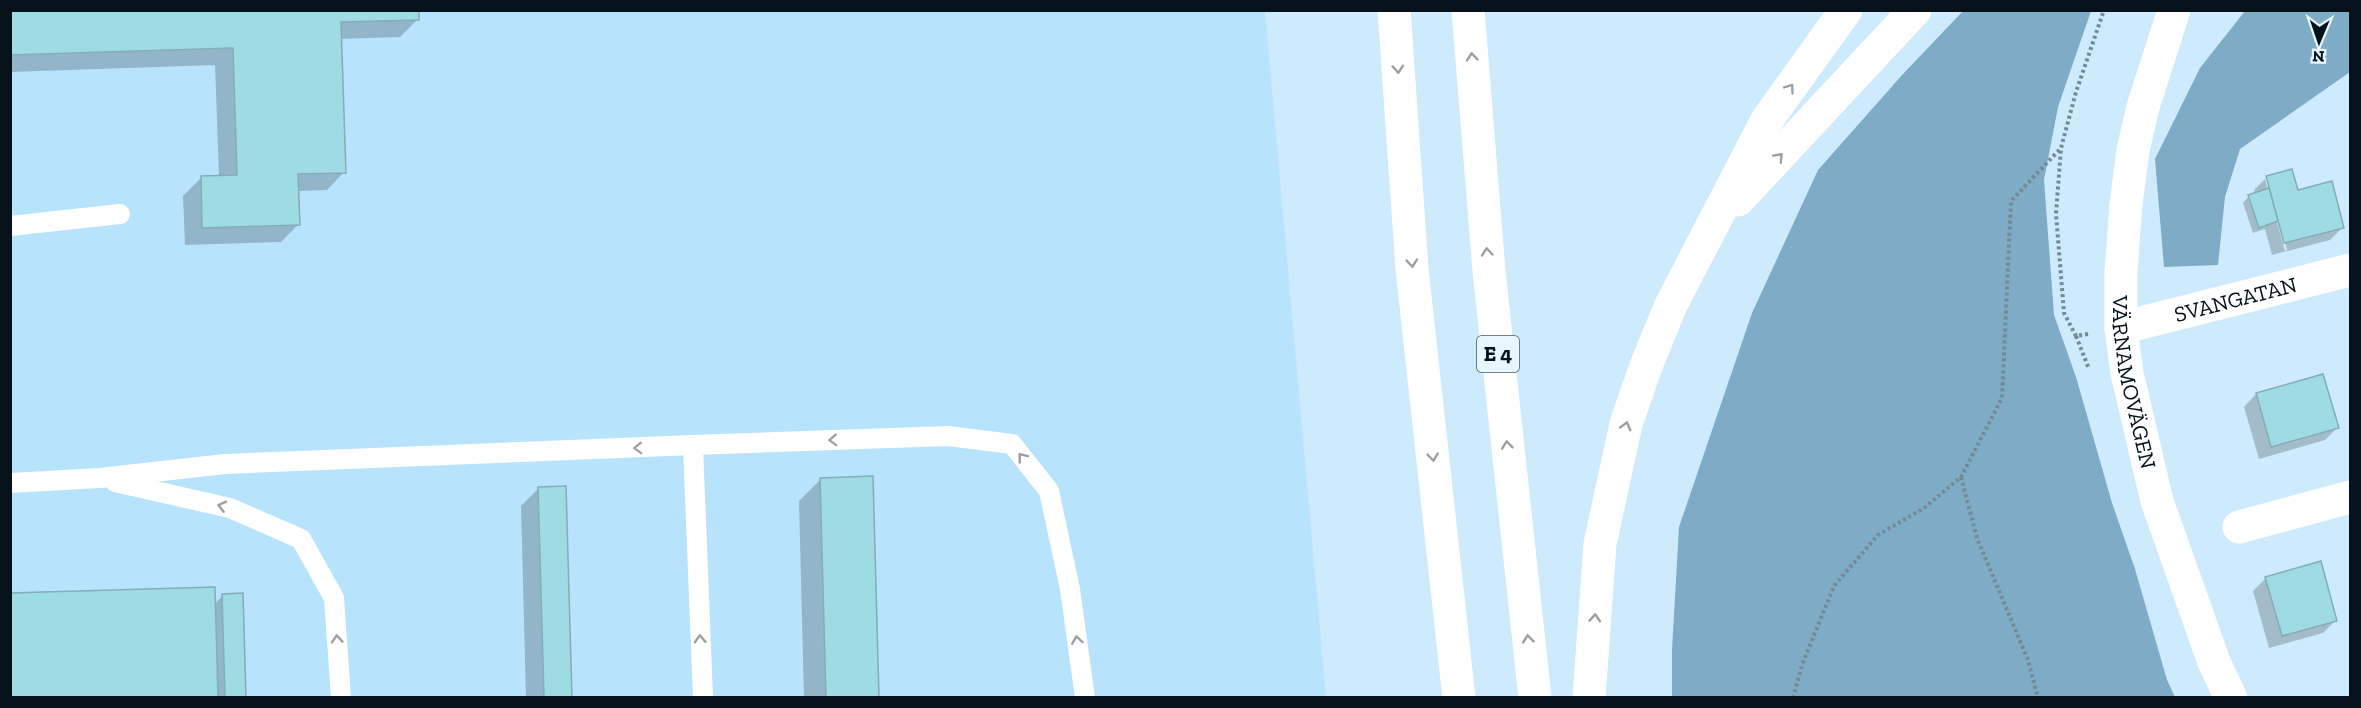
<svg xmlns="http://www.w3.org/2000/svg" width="2361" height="708" viewBox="0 0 2361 708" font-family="'Zilla Slab',serif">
	<rect width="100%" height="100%" fill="#ceebfd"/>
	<path fill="#b7e3fd" d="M 10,11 L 1265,11 L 1326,697 L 11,697 Z"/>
	<g fill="#7eabc5">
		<path d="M 1963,11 L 2091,11 L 2058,107 L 2044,180 L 2054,315 L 2076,377 L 2112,503 L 2135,569 L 2167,680 L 2175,697 L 1672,697 L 1672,650 L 1679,527 L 1752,313 L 1818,170 L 1903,74 Z"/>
		<path d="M 2245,11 L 2350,11 L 2350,72 L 2240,149 L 2225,197 L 2218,265 L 2164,267 L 2155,159 L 2200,68 Z"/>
	</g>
	<g fill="#0003">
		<path d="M 10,10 L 418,19 L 400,37 L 340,39 L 344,172 L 327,190 L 297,191 L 299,224 L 281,242 L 185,245 L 183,196 L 201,178 L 219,177 L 215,65 L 10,72 Z"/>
		<path d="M 2291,171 L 2297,192 L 2331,182 L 2343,227 L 2330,240 L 2272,255 L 2265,229 L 2253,233 L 2243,203 L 2249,196 L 2255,194 L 2254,190 L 2265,179 L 2285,251 L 2287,250 L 2268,178 L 2266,178 Z"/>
		<path d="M 2256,394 L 2337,428 L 2325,440 L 2259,459 L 2244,407 Z"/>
		<path d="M 821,479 L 877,698 L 804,698 L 799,501 Z"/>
		<path d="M 539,488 L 570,698 L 526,698 L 521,506 Z"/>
		<path d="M 2266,578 L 2336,620 L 2323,633 L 2269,648 L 2253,591 Z"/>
		<path d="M 223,595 L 244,698 L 10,698 L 214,605 Z"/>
	</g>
	<g fill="#9fdbe3" stroke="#82aeb5" stroke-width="1.5">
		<path d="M 10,10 L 419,10 L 419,20 L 341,22 L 346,173 L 298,174 L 300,225 L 202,228 L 201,176 L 237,175 L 233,48 L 10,55 Z"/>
		<path d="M 2292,169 L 2298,190 L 2332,181 L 2344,228 L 2284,243 L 2266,176 Z"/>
		<path d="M 2269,188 L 2278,221 L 2259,228 L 2248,195 Z"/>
		<path d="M 2323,374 L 2339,428 L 2271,447 L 2256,393 Z"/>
		<path d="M 873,476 L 879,698 L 826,698 L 820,478 Z"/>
		<path d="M 566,486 L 572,698 L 544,698 L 538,487 Z"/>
		<path d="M 2321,561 L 2337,621 L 2282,636 L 2265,577 Z"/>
		<path d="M 215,587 L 218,698 L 10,698 L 10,593 Z"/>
		<path d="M 243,593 L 246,698 L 225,698 L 222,594 Z"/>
	</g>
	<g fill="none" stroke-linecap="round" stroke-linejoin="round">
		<g stroke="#738996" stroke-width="4" stroke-dasharray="3 3" stroke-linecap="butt">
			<path d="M 2088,334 L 2076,336 L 2064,313 L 2056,214 L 2061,148 L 2076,92 L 2104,10"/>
			<path d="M 2076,336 L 2089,369"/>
			<path d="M 1961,477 L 1977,538 L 2028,660 L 2038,698"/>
			<path d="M 1793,698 L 1802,665 L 1834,586 L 1878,535 L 1924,508 L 1961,477 L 2002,398 L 2011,201 L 2061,148"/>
		</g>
		<g stroke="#fff" stroke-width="20">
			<path d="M 10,226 L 120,214"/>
			<path d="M 693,445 L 703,698"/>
			<path d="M 115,482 L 230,508 L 301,539 L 334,598 L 341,698"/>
			<path d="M 10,483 L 100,478 L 225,464 L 693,445 L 948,436 L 1012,444 L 1049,491 L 1070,589 L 1085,698"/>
		</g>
		<g stroke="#fff" stroke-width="33">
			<path id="s1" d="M 2121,328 L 2350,270"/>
			<path d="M 2239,527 L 2350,497"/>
		</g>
		<path stroke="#fff" stroke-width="33" id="s2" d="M 2174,10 L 2143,107 L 2133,150 L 2126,204 L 2121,272 L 2121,328 L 2127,373 L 2157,501 L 2214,662 L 2231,698"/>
		<g stroke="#fff" stroke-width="33">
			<path d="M 1394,10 L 1412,269 L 1459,698"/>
			<path d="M 1468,10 L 1489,271 L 1535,698"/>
			<path d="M 1738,200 L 1915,10"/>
			<path d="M 1589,698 L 1600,544 L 1626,424 L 1646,366 L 1671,305 L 1767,120 L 1846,10"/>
		</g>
	</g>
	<defs><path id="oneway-chevron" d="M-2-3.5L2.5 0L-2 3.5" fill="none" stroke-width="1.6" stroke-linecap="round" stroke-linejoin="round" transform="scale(1.5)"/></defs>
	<g stroke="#9ba0a3">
		<use href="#oneway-chevron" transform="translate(1472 57) rotate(-95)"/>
		<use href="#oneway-chevron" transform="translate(1398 69) rotate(86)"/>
		<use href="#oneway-chevron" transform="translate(1790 88) rotate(-54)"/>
		<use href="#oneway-chevron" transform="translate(1779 157) rotate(-47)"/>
		<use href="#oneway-chevron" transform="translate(1487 252) rotate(-95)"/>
		<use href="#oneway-chevron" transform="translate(1412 263) rotate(85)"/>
		<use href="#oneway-chevron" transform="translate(1626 426) rotate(-75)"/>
		<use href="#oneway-chevron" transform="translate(833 440) rotate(178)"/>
		<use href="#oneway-chevron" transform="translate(1507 445) rotate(-96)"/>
		<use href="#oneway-chevron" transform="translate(638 448) rotate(178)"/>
		<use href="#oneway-chevron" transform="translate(1022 457) rotate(-128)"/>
		<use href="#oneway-chevron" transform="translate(1433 457) rotate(84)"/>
		<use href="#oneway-chevron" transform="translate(222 506) rotate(-166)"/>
		<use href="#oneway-chevron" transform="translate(1595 618) rotate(-86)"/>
		<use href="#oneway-chevron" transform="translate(337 639) rotate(-94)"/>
		<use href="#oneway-chevron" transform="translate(700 639) rotate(-92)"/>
		<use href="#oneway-chevron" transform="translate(1528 639) rotate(-96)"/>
		<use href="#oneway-chevron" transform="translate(1077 640) rotate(-98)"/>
	</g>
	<g text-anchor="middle" stroke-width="6" stroke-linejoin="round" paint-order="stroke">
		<rect fill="#e8f6ff" stroke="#49565e" stroke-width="1.5" x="1477" y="336" width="42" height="36" rx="4.5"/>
		<g font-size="21" font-weight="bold" fill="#051219">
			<text x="1498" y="361">E 4</text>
		</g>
		<g font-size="22" fill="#051219" stroke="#e8f6ff">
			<text dy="8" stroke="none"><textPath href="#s1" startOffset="118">SVANGATAN</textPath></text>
			<text dy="8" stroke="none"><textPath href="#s2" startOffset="380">VÄRNAMOVÄGEN</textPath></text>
		</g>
	</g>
	<rect width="2361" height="708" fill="none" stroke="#051219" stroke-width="24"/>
	<g transform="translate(2319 42) rotate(182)" stroke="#e8f6ff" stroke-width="4.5" paint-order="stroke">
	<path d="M0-4.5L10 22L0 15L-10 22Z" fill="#051219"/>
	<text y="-9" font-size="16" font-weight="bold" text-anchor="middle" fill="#051219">N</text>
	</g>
</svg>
